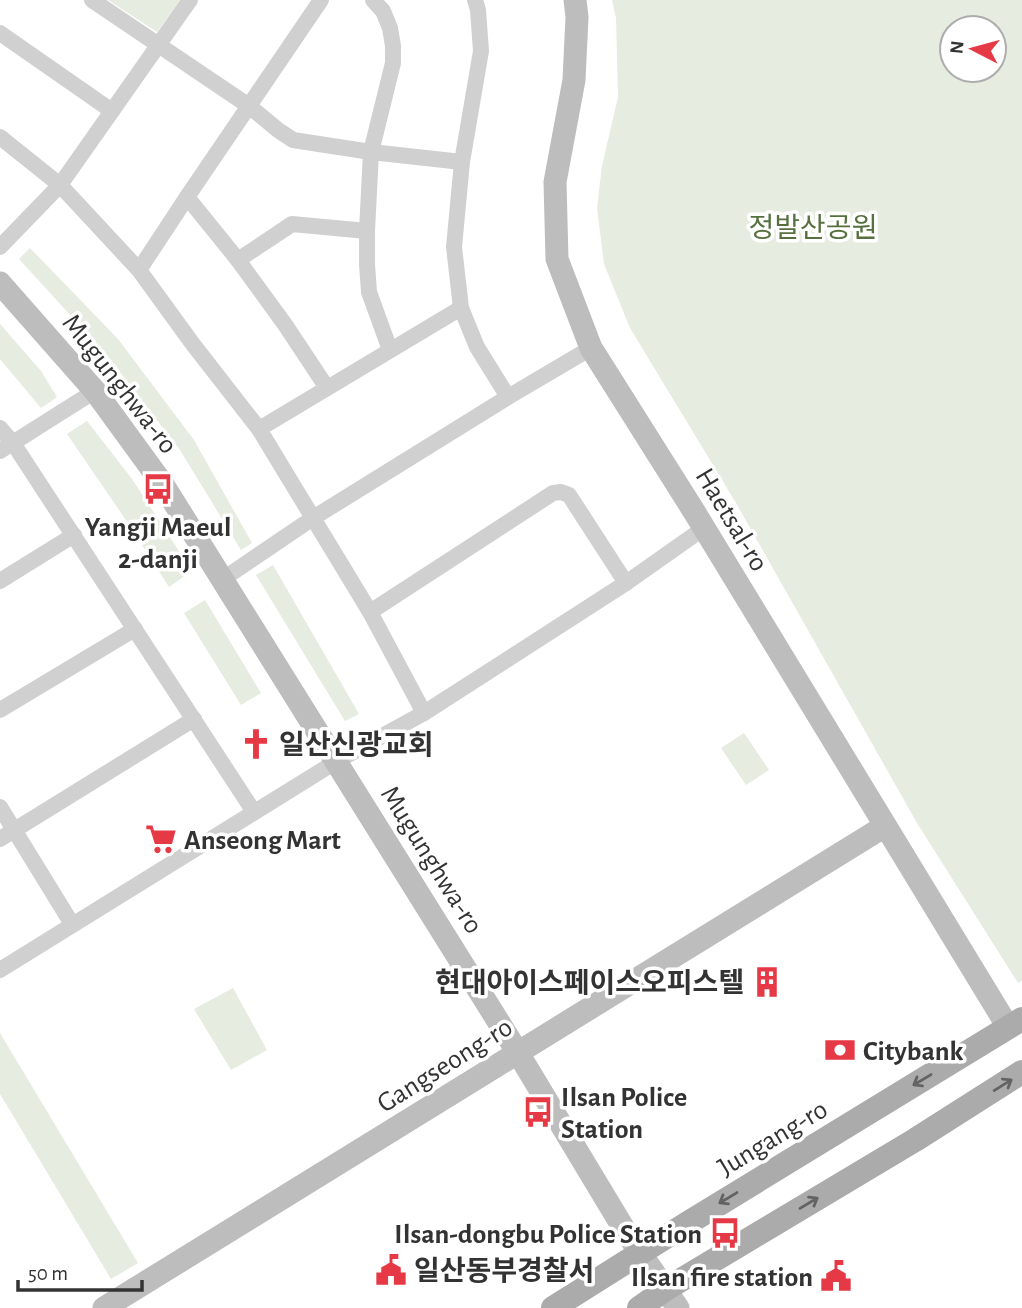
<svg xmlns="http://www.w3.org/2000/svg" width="1022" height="1308" viewBox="0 0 1022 1308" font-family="'Alegreya Sans','Noto Sans KR',sans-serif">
	<rect width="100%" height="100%" fill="#fff"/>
	<g fill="#e6ecdf" fill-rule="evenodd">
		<path d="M 108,0 L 180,0 L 157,32 Z"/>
		<path d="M 612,0 L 1022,0 L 1022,981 L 1018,983 L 917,823 L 736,503 L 630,328 L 604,264 L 597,208 L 602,166 L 618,97 L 616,18 ZM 952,28 L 994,28 L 994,70 L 952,70 Z"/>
		<path d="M 30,248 L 118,339 L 194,440 L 252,543 L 241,550 L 180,450 L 105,353 L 19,259 Z"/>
		<path d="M 0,324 L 41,371 L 57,397 L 41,408 L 0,359 Z"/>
		<path d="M 87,421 L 132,479 L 192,571 L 169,587 L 128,523 L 67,434 Z"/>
		<path d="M 273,565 L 359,714 L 345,721 L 256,575 Z"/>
		<path d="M 205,600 L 261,693 L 241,705 L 184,613 Z"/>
		<path d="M 744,733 L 769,770 L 746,785 L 721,748 Z"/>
		<path d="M 233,988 L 267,1050 L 231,1070 L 194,1009 Z"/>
		<path d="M 0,1033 L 138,1263 L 111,1279 L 0,1094 Z"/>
	</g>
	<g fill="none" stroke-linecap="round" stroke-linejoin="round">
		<g stroke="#d0d0d0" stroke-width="16">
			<path d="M 92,0 L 249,106 L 278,130 L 293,140 L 371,152 L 462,162"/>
			<path d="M 373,0 L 383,11 L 390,28 L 393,46 L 393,63 L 371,152 L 367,231 L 367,264 L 369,292 L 390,350"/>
			<path d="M 475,0 L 478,10 L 481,51 L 462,162 L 454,247 L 461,308 L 477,347 L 508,397"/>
			<path d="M 0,33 L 112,111"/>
			<path d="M 0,137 L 60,185 L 139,270 L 192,343 L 259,429 L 370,612 L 424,713"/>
			<path d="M 187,197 L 238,260 L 286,326 L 327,388"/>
			<path d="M 0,247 L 60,185 L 190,0"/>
			<path d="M 238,260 L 292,224 L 367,231"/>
			<path d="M 139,270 L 187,197 L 321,0"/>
			<path d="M 0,428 L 13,443 L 254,812"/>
			<path d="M 259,429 L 461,308"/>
			<path d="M 0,451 L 95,391"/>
			<path d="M 223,579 L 313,518 L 508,397 L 591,348"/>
			<path d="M 0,581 L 74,535"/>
			<path d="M 370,612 L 553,493 L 561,492 L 569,495 L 626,583"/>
			<path d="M 0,710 L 135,629"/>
			<path d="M 0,807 L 72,924"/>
			<path d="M 0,839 L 194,719"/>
			<path d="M 0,970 L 337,761 L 424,713 L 626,583 L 704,528"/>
		</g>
		<g stroke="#bdbdbd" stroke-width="23">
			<path d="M 575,0 L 577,17 L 574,80 L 555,182 L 557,259 L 591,348 L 695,513 L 1008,1027"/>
			<path d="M 0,283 L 95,391 L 162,483 L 518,1053 L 624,1229 L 678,1308"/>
			<path d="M 104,1308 L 885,826"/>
		</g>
		<g stroke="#ababab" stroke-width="24">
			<path d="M 553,1308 L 688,1223 L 1022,1019"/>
			<path d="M 639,1308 L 666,1289 L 915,1140 L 1022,1072"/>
		</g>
	</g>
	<defs><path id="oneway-shaft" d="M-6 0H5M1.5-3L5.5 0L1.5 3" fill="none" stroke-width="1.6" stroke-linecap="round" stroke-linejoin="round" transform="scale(1.75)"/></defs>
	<g stroke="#636363">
		<use href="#oneway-shaft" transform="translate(922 1080) rotate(149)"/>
		<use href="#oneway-shaft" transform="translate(1003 1085) rotate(-32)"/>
		<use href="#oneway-shaft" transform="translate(728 1198) rotate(149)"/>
		<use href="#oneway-shaft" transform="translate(809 1203) rotate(-31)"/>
	</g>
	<defs>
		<symbol id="bus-bare" viewBox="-9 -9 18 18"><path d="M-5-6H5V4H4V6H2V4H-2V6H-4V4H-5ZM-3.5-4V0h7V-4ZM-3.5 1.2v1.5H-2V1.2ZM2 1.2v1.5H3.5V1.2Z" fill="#e63946" stroke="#fff" stroke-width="2.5" paint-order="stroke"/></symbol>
		<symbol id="church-bare" viewBox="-9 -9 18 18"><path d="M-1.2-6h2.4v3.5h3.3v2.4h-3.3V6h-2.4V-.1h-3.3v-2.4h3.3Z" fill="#e63946" stroke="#fff" stroke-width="2.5" paint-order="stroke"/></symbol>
		<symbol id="supermarket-bare" viewBox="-9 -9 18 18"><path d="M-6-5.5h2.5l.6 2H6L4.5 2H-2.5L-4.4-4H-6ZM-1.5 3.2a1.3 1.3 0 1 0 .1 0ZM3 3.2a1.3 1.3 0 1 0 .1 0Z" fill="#e63946" stroke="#fff" stroke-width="2.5" paint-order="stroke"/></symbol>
		<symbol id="building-bare" viewBox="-9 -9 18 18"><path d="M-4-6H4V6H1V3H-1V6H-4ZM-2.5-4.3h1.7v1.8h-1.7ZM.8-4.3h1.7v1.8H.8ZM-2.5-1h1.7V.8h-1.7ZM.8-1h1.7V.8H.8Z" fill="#e63946" stroke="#fff" stroke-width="2.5" paint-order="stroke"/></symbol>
		<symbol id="bank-bare" viewBox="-9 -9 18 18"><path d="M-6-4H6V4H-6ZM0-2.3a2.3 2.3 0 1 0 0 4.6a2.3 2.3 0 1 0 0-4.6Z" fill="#e63946" stroke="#fff" stroke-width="2.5" paint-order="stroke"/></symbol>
		<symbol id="civic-bare" viewBox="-9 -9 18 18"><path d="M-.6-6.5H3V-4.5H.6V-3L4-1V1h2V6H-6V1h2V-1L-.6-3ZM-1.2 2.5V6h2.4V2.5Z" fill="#e63946" stroke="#fff" stroke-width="2.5" paint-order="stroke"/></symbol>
	</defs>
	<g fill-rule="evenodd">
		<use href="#bus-bare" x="136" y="467" width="44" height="44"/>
		<use href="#church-bare" x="234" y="722" width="44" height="44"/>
		<use href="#supermarket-bare" x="139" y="817" width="44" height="44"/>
		<use href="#building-bare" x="745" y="960" width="44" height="44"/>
		<use href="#bank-bare" x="818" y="1028" width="44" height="44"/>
		<use href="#bus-bare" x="516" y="1090" width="44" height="44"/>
		<use href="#bus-bare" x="703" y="1211" width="44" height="44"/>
		<use href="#civic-bare" x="369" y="1248" width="44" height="44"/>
		<use href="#civic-bare" x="814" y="1254" width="44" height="44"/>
	</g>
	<g text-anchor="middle" stroke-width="7" stroke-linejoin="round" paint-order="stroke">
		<g font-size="28" fill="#56703f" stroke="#fff">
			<text x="813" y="237">정발산공원</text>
		</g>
		<g font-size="28" fill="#333" stroke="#fff">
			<text transform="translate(121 383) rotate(52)" y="10">Mugunghwa-ro</text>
			<text transform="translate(733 519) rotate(59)" y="10">Haetsal-ro</text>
			<text transform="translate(433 859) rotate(58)" y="10">Mugunghwa-ro</text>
			<text transform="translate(444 1064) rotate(-32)" y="10">Gangseong-ro</text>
			<text transform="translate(772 1137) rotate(-31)" y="10">Jungang-ro</text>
		</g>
		<g font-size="28" font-weight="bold" fill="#333" stroke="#fff" text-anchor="start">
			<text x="158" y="536" text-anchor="middle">Yangji Maeul<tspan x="158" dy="32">2-danji</tspan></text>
			<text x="279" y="754">일산신광교회</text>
			<text x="184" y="849">Anseong Mart</text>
			<text x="744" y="992" text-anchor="end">현대아이스페이스오피스텔</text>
			<text x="863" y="1060">Citybank</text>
			<text x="561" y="1106">Ilsan Police<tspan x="561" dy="32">Station</tspan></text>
			<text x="702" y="1243" text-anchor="end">Ilsan-dongbu Police Station</text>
			<text x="414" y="1280">일산동부경찰서</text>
			<text x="813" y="1286" text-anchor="end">Ilsan fire station</text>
		</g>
	</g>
	<g transform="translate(973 49) rotate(276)"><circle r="33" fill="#ffffff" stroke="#adadad" stroke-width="2"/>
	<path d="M0-5L12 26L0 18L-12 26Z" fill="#e63946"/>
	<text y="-10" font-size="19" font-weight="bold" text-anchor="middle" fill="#333333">N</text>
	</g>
	<path d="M18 1280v10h124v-10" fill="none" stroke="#333333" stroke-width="3.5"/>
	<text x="28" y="1280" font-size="21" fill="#333333" stroke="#ffffff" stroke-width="5" paint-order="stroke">50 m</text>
</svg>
